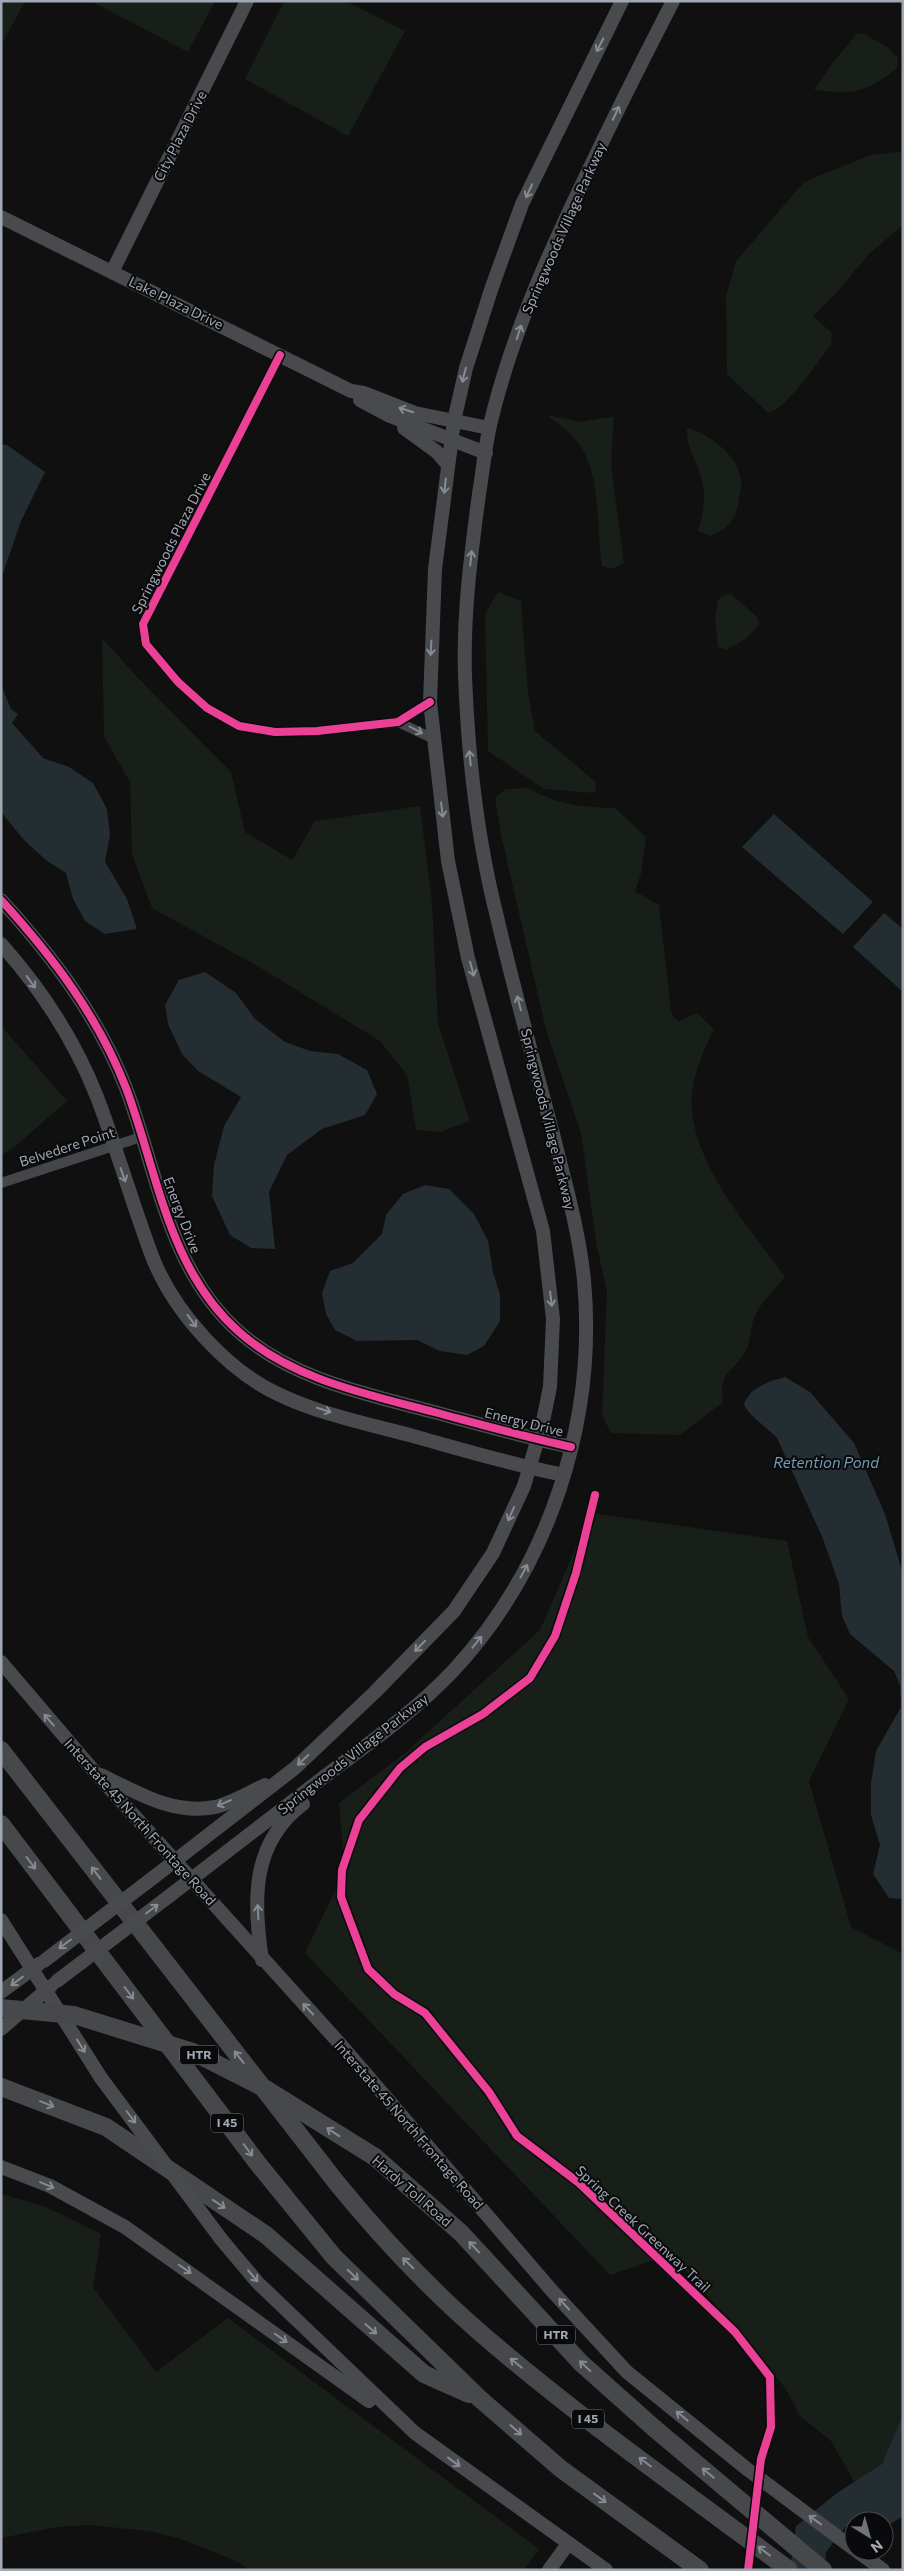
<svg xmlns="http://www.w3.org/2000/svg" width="904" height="2571" viewBox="0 0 904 2571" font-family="Commissioner,sans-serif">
	<rect width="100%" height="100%" fill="#101010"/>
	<g fill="#181e18">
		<path d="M 1,1 L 25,1 L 1,46 Z"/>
		<path d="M 91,1 L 215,1 L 188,52 Z"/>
		<path d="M 284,1 L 346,1 L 405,31 L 348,136 L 245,79 Z"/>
		<path d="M 862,33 L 886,46 L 898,58 L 897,68 C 865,94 854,94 814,90 L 833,62 L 857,34 Z"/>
		<path d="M 897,152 L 903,153 L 903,225 L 869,254 L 837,292 L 813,316 L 832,333 L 831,345 C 819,360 786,410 768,413 L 727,374 L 726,296 L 736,261 L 804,182 L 871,155 Z"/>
		<path d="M 547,415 L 581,422 L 614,416 L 611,465 L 624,563 L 612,569 L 602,566 C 596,528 602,471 576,440 C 568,430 556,423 547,415 Z"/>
		<path d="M 687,428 C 710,434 741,457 741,483 C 742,489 739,496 738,503 C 736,520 727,530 710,536 L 698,531 C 703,514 707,495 701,477 C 696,459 686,447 687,428 Z"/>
		<path d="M 498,592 L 521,601 L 528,692 L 535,731 L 596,782 L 595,793 L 544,789 L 488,751 L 485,614 Z"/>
		<path d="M 731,594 L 757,617 L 759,625 L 747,638 L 726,650 L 718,647 L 715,618 L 718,600 L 724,595 Z"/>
		<path d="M 102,638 L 138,678 L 231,772 L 245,832 L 292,860 L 315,821 L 420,806 L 432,902 L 438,1024 L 470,1121 L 441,1132 L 416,1130 L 407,1075 L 380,1041 L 259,967 L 152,908 L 132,854 L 130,782 L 104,737 Z"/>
		<path d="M 528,788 C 560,805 579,807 615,808 L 646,837 L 641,873 L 635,891 L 659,905 L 671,1010 L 674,1018 L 679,1021 L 697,1013 L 714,1029 C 704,1049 694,1073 692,1094 C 687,1160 749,1226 785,1277 C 774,1290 758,1305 753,1321 C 750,1330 751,1340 747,1348 C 736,1373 718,1368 723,1402 L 680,1435 L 611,1433 L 602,1415 L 607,1291 L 597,1247 L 581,1133 L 546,1030 L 501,835 L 495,797 L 506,789 Z"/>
		<path d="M 1,1026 L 67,1101 L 12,1149 L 1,1155 Z"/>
		<path d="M 591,1513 L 787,1541 L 808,1637 L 849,1699 L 809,1781 L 851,1927 L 903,1954 L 903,2415 L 882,2464 L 855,2483 L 831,2441 L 800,2416 L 786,2389 L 672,2254 L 610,2275 L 305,1953 L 345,1870 L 339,1803 L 404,1754 L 540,1630 Z"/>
		<path d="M 1,2194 L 44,2206 L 101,2234 L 93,2287 L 156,2372 L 228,2318 L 539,2549 L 524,2570 L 250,2570 L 234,2560 L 178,2538 L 148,2531 L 89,2525 L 57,2527 L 1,2538 Z"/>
	</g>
	<g fill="#232d32">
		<path d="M 1,444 L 7,445 L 45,472 L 21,521 L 1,579 Z"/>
		<path d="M 1,685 L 11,709 L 18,714 L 12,723 L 43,758 L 69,767 L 93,783 L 107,809 L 110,835 L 105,862 L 127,899 L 137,929 L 105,934 L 85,921 L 73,899 L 66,873 L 47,861 L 24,840 L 1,812 Z"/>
		<path d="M 774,814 L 873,902 L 843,934 L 742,847 Z"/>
		<path d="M 884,913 L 903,929 L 903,992 L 853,947 Z"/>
		<path d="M 205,972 L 236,993 L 255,1019 L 285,1042 L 310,1051 L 338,1054 L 367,1070 L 377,1094 L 365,1115 L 322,1129 L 287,1155 L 269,1192 L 275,1249 L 251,1248 L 230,1235 L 212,1196 L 214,1165 L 224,1126 L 241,1097 L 198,1071 L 182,1054 L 168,1024 L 165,1005 L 179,980 Z"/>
		<path d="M 425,1185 L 449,1189 L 474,1214 L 488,1241 L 493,1272 L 500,1295 L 500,1321 L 484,1346 L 467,1355 L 440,1351 L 417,1340 L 357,1341 L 335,1330 L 326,1314 L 322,1293 L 330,1271 L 353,1263 L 382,1234 L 386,1215 L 403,1194 Z"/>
		<path d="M 785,1377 L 810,1392 L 854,1443 L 885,1514 L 903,1574 L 903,1899 L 889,1898 L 873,1874 L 880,1845 L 871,1815 L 871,1783 L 876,1751 L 901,1707 L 900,1685 L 894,1671 L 850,1634 L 842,1616 L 839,1584 L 823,1539 L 777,1438 C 766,1426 752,1419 744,1405 C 749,1387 768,1382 785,1377 Z"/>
		<path d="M 903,2415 L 903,2516 L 884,2528 L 884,2521 L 854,2521 L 854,2529 L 846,2526 L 826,2552 L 825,2570 L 790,2570 L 796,2526 L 837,2493 L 882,2464 Z"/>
	</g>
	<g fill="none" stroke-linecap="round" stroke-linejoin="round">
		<g stroke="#444649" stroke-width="10">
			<path d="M 280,355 L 143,624 L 146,644 L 178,682 L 207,708 L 239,726 L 275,732 L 317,731 L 398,722 L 430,702"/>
			<path d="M 398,722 L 434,739"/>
			<path d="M 1,1183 L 141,1137"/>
		</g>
		<g stroke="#484a4d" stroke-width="14">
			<path d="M 1,217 L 351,391 L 364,393 L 415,413 L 489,428"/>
			<path d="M 112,272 L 247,1"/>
			<path d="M 360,400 L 390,416 L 486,453"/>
			<path d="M 404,428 L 437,452 L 448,465"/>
			<path d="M 1,900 C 52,956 98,1016 126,1088 C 157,1170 168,1269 238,1331 C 291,1379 366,1394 434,1412 C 479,1424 525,1437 571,1447"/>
			<path d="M 1,944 C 41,989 75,1041 97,1097 C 117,1149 132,1203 152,1256 C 173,1311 227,1371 280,1395 C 322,1415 369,1424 413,1436 C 463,1450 513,1465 564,1475"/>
			<path d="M 1,1662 L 93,1770 L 341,2045 L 553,2292 L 627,2372 L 747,2469 L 854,2549"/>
			<path d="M 101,1775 C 138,1793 173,1815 215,1807 C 232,1803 250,1792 265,1785"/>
			<path d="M 154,1877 L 295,1768 L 375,1692 L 454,1611 L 493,1553 L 524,1486 L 543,1421 L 550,1387 L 553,1319 L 543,1231 L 468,958 L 448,861 L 430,702 L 435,569 L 454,421 L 466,368 L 492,287 L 522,204 L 622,1"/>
			<path d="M 168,1897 C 219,1858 269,1819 320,1780 C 365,1746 413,1713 452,1672 C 549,1568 597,1422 584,1280 C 579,1231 565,1182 553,1134 C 534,1062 514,990 497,917 C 477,838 468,757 465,675 C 463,615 471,554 479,494 C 483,470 485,445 491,421 C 511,338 546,259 583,182 C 612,121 642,61 673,1"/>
			<path d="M 1,1920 L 101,2078"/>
			<path d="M 262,1960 C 253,1901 251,1843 303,1804"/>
			<path d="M 1,1992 L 39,1964"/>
			<path d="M 1,2029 L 51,1986"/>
			<path d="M 1,2167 L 50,2186 L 125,2227 L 369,2401"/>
			<path d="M 221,2239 L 258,2283 L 415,2433 L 606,2570"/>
			<path d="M 857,2551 L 883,2570"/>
			<path d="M 549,2570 L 568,2544"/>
		</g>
		<g stroke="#47484b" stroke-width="18">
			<path d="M 1,1750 L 336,2182 C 384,2241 438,2298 497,2347 C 590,2426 691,2496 789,2570"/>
			<path d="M 1,1824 L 259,2165 L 334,2257 L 479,2398 L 561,2469 L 700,2570"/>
			<path d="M 1,2087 L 106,2127 L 266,2235 L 424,2374 L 469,2394"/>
			<path d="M 375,2157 L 461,2233 L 581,2363 L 654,2428 L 823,2570"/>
		</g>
		<g stroke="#484a4d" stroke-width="14">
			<path d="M 44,1961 L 154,1877"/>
			<path d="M 57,1981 L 168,1897"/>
			<path d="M 101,2078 L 221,2239"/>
		</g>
		<path stroke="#47484b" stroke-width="18" d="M 1,2008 L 74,2015 L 193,2052 L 264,2088 L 375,2157"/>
		<defs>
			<g id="cycleway">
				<path d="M 280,355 L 143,624 L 146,644 L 178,682 L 207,708 L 239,726 L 275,732 L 317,731 L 398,722 L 430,702"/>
				<path d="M 1,900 C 52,956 98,1016 126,1088 C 157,1170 168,1269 238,1331 C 291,1379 366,1394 434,1412 C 479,1424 525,1437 571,1447"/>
				<path d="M 595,1495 L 576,1573 L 555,1636 L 530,1678 L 483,1714 L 425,1747 L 400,1768 L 359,1820 L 342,1870 L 341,1897 L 368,1969 L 394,1994 L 425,2013 L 489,2092 L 517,2136 L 579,2183 L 735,2332 L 770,2377 L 771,2427 L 761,2459 L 748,2570"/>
			</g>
		</defs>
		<use href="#cycleway" stroke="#0a0a0c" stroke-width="11"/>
		<use href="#cycleway" stroke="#ea4096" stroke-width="8"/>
	</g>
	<defs><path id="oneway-shaft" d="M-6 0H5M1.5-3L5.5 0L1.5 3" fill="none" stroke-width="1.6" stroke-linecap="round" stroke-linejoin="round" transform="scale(1.25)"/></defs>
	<g stroke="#858c94">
		<use href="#oneway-shaft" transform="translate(600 45) rotate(117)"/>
		<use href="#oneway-shaft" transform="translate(616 113) rotate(-65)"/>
		<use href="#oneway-shaft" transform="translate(529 191) rotate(115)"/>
		<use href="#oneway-shaft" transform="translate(519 332) rotate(-72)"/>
		<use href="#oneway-shaft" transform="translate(464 375) rotate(104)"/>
		<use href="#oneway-shaft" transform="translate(406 410) rotate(-162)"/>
		<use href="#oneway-shaft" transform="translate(445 486) rotate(97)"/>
		<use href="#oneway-shaft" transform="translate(471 558) rotate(-84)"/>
		<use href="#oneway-shaft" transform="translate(431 648) rotate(93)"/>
		<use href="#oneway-shaft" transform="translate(470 758) rotate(-96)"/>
		<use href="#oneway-shaft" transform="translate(442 810) rotate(83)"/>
		<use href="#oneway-shaft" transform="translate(472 969) rotate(75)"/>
		<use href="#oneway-shaft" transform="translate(31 982) rotate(54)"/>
		<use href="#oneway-shaft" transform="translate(519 1003) rotate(-105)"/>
		<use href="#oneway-shaft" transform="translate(123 1175) rotate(71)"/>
		<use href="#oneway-shaft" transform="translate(551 1299) rotate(83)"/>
		<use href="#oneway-shaft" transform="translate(192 1321) rotate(54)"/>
		<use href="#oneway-shaft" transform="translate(324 1410) rotate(18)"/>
		<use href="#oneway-shaft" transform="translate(511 1514) rotate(114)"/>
		<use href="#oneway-shaft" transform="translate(524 1571) rotate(-62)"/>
		<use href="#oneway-shaft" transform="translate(477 1642) rotate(-51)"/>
		<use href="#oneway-shaft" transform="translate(420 1646) rotate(134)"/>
		<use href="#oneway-shaft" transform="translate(49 1720) rotate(-131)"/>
		<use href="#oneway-shaft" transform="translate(303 1760) rotate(137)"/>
		<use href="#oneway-shaft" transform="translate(224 1803) rotate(157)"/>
		<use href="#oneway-shaft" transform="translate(152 1909) rotate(-37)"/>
		<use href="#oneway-shaft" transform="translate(258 1912) rotate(-93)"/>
		<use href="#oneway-shaft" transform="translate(65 1944) rotate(143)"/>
		<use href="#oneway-shaft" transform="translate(17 1981) rotate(143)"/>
		<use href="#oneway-shaft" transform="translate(308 2009) rotate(-133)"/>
		<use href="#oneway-shaft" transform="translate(81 2046) rotate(58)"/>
		<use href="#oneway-shaft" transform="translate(131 2117) rotate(53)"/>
		<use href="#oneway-shaft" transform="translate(47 2185) rotate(23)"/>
		<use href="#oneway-shaft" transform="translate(185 2269) rotate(35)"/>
		<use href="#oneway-shaft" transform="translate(253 2276) rotate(50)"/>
		<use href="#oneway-shaft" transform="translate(564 2304) rotate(-133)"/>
		<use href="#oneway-shaft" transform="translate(281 2338) rotate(35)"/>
		<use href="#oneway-shaft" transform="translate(682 2416) rotate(-141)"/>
		<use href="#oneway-shaft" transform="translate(454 2462) rotate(36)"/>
		<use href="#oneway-shaft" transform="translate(815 2520) rotate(-144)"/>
	</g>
	<use stroke="#848b93" href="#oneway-shaft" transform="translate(416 730) rotate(28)"/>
	<g stroke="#858b94">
		<use href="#oneway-shaft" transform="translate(31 1863) rotate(53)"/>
		<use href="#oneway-shaft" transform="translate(96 1873) rotate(-128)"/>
		<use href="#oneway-shaft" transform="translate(129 1993) rotate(53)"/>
		<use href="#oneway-shaft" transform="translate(239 2057) rotate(-128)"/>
		<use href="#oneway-shaft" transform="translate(47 2104) rotate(22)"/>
		<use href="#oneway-shaft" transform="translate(333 2132) rotate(-147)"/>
		<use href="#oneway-shaft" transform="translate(248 2150) rotate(53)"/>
		<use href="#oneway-shaft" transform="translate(219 2204) rotate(34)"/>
		<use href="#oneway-shaft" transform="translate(474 2247) rotate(-133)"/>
		<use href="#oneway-shaft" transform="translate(408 2263) rotate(-136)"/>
		<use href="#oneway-shaft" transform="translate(353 2275) rotate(44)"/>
		<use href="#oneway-shaft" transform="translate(371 2329) rotate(41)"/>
		<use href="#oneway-shaft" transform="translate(516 2363) rotate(-141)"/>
		<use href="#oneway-shaft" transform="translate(585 2366) rotate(-137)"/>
		<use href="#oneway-shaft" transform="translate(516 2430) rotate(41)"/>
		<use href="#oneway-shaft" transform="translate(645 2462) rotate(-143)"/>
		<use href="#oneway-shaft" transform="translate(708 2473) rotate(-140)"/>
		<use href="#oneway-shaft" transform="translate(600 2498) rotate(36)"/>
		<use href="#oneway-shaft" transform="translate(764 2551) rotate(-143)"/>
	</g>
	<g text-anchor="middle" stroke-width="4" stroke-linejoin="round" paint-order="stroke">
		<g fill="#0a0a0c" stroke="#727981" stroke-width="1">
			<rect x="180" y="2045.5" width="38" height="19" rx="4"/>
			<rect x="211" y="2113.5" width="32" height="19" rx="4"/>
			<rect x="537" y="2325.5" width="38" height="19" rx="4"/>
			<rect x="572" y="2409.5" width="32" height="19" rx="4"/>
		</g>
		<g font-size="12" font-weight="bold" fill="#9fa8b3">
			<text x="199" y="2059">HTR</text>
			<text x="227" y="2127">I 45</text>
			<text x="556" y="2339">HTR</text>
			<text x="588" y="2423">I 45</text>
		</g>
		<g font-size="14" fill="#9fa8b3" stroke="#0a0a0c">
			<text transform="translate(180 136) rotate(-63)" y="5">City Plaza Drive</text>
			<text transform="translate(564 228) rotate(-66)" y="5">Springwoods Village Parkway</text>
			<text transform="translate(176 303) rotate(26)" y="5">Lake Plaza Drive</text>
			<text transform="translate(171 543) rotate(-63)" y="5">Springwoods Plaza Drive</text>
			<text transform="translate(548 1119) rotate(76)" y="5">Springwoods Village Parkway</text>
			<text transform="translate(67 1147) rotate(-18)" y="5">Belvedere Point</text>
			<text transform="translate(182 1215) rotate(69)" y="5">Energy Drive</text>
			<text transform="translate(524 1422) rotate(14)" y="5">Energy Drive</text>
			<text transform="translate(353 1754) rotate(-38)" y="5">Springwoods Village Parkway</text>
			<text transform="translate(140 1822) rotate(48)" y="5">Interstate 45 North Frontage Road</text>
			<text transform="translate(409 2125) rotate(49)" y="5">Interstate 45 North Frontage Road</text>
			<text transform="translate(412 2191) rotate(41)" y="5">Hardy Toll Road</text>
			<text transform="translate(643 2229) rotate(43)" y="5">Spring Creek Greenway Trail</text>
		</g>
		<g font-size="15" font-style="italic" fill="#729db2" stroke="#0a0a0c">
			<text x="826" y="1468">Retention Pond</text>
		</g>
	</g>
	<rect width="904" height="2571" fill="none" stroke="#9fa8b3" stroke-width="5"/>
	<g transform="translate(869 2536) rotate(143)"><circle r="24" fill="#0a0a0c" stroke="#46494f"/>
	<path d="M0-4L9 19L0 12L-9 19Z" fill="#6d737a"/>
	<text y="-8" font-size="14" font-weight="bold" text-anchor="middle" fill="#9fa8b3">N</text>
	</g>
</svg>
